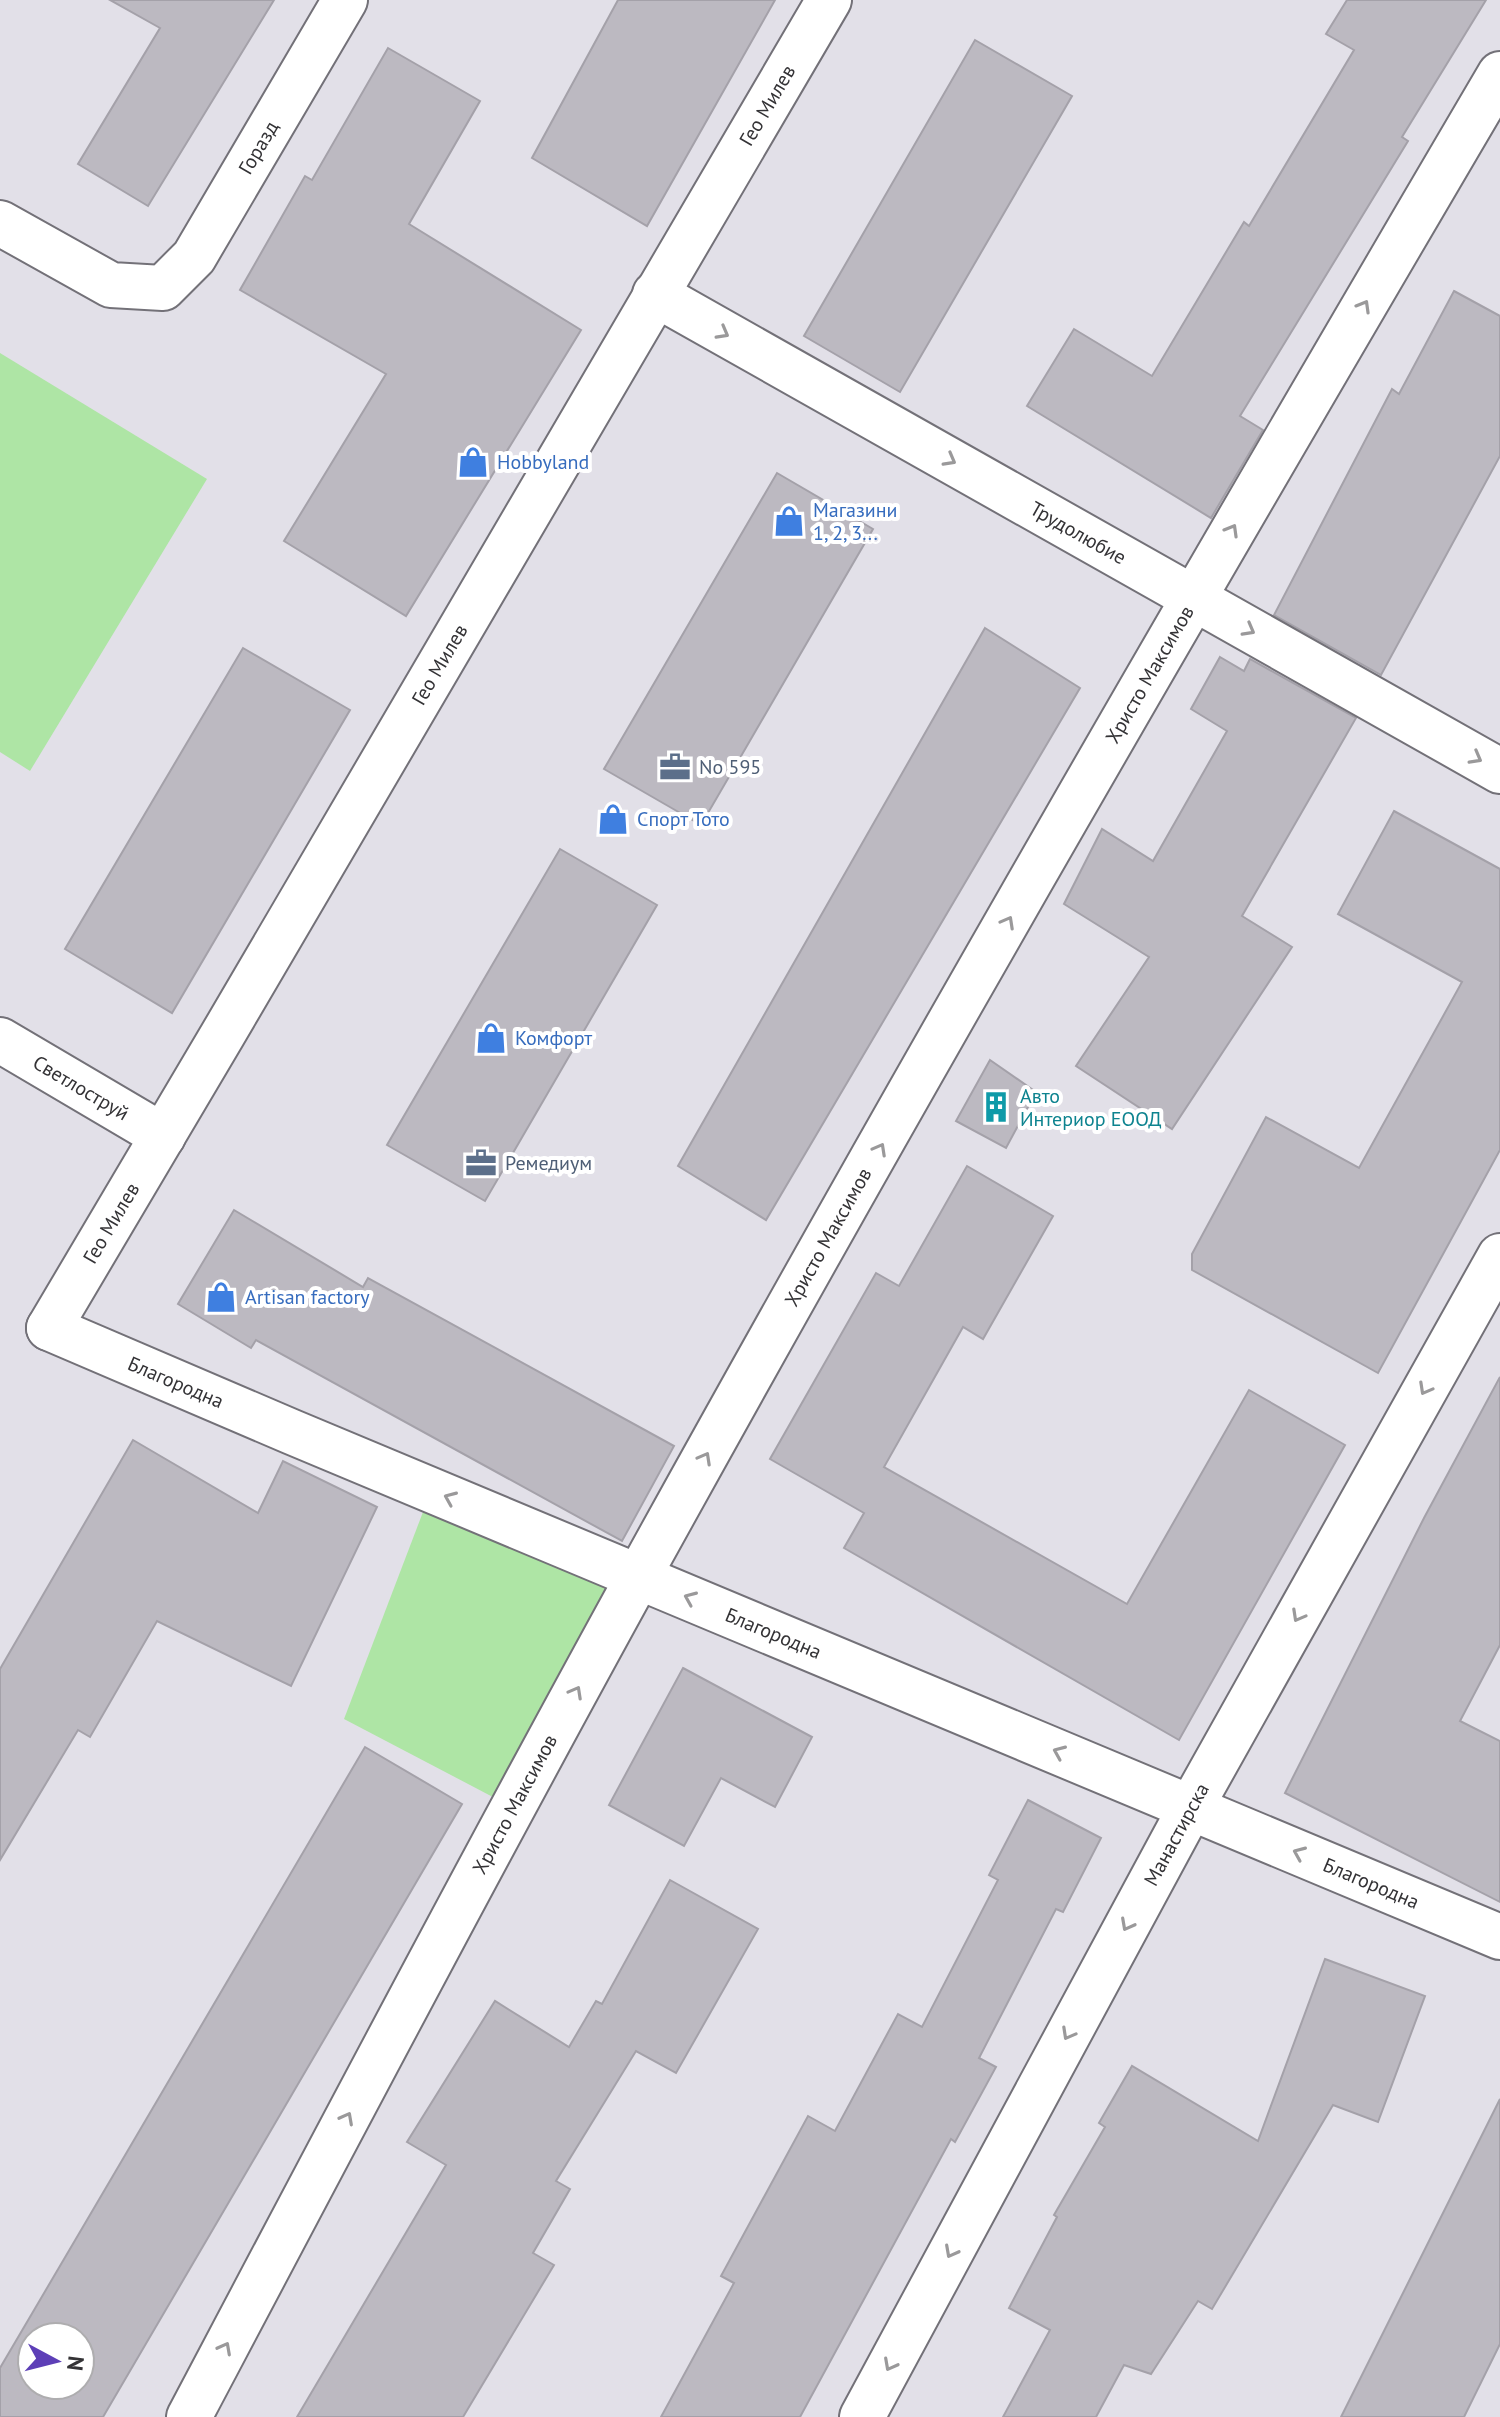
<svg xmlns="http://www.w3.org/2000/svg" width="1500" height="2417" viewBox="0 0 1500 2417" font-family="'PT Sans',sans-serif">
	<rect width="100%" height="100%" fill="#e2e0e8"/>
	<g fill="#aee5a5">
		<path d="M 0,353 L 207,479 L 30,771 L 0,752 Z"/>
		<path d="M 431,1491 L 638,1577 L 512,1807 L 344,1719 Z"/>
	</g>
	<g fill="#bcb9c1" stroke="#a4a1a9" stroke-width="2" fill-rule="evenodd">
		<path d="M 110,0 L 274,0 L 148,206 L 78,164 L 160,28 Z"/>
		<path d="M 618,0 L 775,0 L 647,226 L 532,158 Z"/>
		<path d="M 1347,0 L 1486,0 L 1402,137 L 1408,141 L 1240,416 L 1263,430 L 1211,518 L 1027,406 L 1074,329 L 1152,376 L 1244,222 L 1249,226 L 1354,50 L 1326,34 Z"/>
		<path d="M 975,40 L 1072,96 L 900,392 L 804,336 Z"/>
		<path d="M 388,48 L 480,101 L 409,224 L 581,330 L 406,616 L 284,541 L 386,374 L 240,290 L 305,176 L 312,180 Z"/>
		<path d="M 1454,291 L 1500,316 L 1500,456 L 1381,675 L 1274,615 L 1392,389 L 1399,394 Z"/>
		<path d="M 777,473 L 873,529 L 701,825 L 604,769 Z"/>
		<path d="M 985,628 L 1080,688 L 766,1220 L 678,1166 Z"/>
		<path d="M 243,648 L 350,710 L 172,1013 L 65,949 Z"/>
		<path d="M 1220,657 L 1244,671 L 1250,659 L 1356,718 L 1242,916 L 1292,947 L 1172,1129 L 1076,1066 L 1149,957 L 1064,904 L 1102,829 L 1153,861 L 1227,731 L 1191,709 Z"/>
		<path d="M 1394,811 L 1500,869 L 1500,1150 L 1378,1373 L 1192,1270 L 1192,1254 L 1266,1117 L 1359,1168 L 1462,982 L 1338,914 Z"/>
		<path d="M 560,849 L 657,905 L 485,1201 L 387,1145 Z"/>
		<path d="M 990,1060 L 1036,1092 L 1006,1148 L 956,1121 Z"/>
		<path d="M 967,1166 L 1053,1216 L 983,1339 L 963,1327 L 884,1467 L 1127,1604 L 1249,1390 L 1345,1445 L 1179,1740 L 844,1548 L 864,1513 L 770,1459 L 876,1273 L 899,1286 Z"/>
		<path d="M 234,1210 L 363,1287 L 368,1278 L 674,1446 L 622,1541 L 256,1340 L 251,1348 L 178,1304 Z"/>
		<path d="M 1500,1377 L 1500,1645 L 1460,1721 L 1500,1741 L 1500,1902 L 1285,1793 L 1424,1518 Z"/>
		<path d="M 133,1440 L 258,1513 L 283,1461 L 377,1507 L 291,1686 L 157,1621 L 90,1737 L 78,1730 L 0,1860 L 0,1669 Z"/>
		<path d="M 683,1668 L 812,1737 L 775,1807 L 721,1778 L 684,1846 L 609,1805 Z"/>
		<path d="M 365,1747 L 462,1804 L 103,2417 L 0,2417 L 0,2368 ZM 32,2337 L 80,2337 L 80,2385 L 32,2385 Z"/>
		<path d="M 1028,1800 L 1101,1838 L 1063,1912 L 1056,1909 L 979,2058 L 996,2067 L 955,2142 L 951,2139 L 800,2417 L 661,2417 L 734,2283 L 721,2276 L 808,2116 L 835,2131 L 898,2014 L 922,2027 L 998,1880 L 989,1875 Z"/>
		<path d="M 670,1880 L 758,1929 L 676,2073 L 636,2051 L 556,2181 L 570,2189 L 533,2253 L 554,2265 L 463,2417 L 297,2417 L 446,2165 L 407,2142 L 495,2001 L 569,2047 L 596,2001 L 602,2004 Z"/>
		<path d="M 1325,1959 L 1425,1996 L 1378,2122 L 1333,2105 L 1212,2309 L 1198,2301 L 1151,2374 L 1124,2365 L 1096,2417 L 1003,2417 L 1050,2330 L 1009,2308 L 1057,2217 L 1054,2215 L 1105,2127 L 1099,2123 L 1132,2066 L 1258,2141 Z"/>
		<path d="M 1500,2099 L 1500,2344 L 1464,2417 L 1341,2417 Z"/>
	</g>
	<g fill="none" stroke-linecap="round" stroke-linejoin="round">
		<defs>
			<g id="minor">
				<path id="s1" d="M 0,223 L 111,285 L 163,288 L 194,257 L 345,0"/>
				<path id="s2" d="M 655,294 L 1500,771"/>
				<path id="s3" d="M 0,1040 L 163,1136"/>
				<path id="s4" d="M 49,1328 L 292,1432 L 1500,1937"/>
				<path id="s5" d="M 189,2417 C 338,2135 487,1852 641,1572 C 919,1068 1208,571 1500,74"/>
				<path id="s6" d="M 862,2417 L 1191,1807 L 1500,1256"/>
			</g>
			<g id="tertiary">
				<path id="s7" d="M 49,1328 L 223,1034 L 829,0"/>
			</g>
		</defs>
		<use href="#minor" stroke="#737178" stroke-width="48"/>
		<use href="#tertiary" stroke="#737178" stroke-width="48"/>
		<use href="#minor" stroke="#fff" stroke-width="44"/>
		<use href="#tertiary" stroke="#fff" stroke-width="44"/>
	</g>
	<defs><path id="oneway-chevron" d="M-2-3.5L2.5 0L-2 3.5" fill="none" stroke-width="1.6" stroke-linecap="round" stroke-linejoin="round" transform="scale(2)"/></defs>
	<g stroke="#9a999a">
		<use href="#oneway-chevron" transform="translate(1364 306) rotate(-60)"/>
		<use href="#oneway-chevron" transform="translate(723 333) rotate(29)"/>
		<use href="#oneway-chevron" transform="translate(950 460) rotate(29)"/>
		<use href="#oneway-chevron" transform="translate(1232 530) rotate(-60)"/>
		<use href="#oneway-chevron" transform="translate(1249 630) rotate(29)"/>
		<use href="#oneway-chevron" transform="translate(1476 758) rotate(29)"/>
		<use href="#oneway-chevron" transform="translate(1008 922) rotate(-61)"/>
		<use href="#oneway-chevron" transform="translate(880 1149) rotate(-61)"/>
		<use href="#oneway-chevron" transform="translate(1425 1389) rotate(119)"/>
		<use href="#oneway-chevron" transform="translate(705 1458) rotate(-61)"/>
		<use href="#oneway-chevron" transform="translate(450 1498) rotate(-157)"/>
		<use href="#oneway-chevron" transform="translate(690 1598) rotate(-157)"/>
		<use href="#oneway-chevron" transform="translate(1298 1616) rotate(119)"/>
		<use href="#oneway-chevron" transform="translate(576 1692) rotate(-61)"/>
		<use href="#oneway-chevron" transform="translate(1059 1752) rotate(-157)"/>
		<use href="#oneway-chevron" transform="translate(1299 1853) rotate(-157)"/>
		<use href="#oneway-chevron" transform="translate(1127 1925) rotate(118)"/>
		<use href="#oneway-chevron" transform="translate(1068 2034) rotate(119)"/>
		<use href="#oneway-chevron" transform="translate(347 2118) rotate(-62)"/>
		<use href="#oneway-chevron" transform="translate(951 2252) rotate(118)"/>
		<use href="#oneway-chevron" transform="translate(225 2348) rotate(-62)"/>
		<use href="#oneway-chevron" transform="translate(890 2365) rotate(118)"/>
	</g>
	<defs>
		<symbol id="shop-bare" viewBox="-9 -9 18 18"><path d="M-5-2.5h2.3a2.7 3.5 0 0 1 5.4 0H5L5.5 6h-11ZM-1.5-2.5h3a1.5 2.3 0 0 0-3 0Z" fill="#3f7fe0" stroke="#fff" stroke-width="2.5" paint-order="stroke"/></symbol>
		<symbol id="office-bare" viewBox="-9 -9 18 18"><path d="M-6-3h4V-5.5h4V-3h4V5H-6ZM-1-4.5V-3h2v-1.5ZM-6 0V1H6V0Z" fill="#5c6f8a" stroke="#fff" stroke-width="2.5" paint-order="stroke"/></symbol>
		<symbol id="building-bare" viewBox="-9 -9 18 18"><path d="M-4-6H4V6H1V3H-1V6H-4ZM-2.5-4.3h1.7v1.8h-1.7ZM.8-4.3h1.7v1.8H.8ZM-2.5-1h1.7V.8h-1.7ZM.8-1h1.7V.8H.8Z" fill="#0f9aa8" stroke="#fff" stroke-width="2.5" paint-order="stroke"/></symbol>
	</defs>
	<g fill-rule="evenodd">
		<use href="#shop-bare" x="451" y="440" width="44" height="44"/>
		<use href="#shop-bare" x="767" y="499" width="44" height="44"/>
		<use href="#office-bare" x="653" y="745" width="44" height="44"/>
		<use href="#shop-bare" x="591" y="797" width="44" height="44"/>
		<use href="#shop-bare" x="469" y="1016" width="44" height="44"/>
		<use href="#building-bare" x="974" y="1085" width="44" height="44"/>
		<use href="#office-bare" x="459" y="1141" width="44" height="44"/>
		<use href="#shop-bare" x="199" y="1275" width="44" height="44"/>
	</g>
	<g text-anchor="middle" stroke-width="8" stroke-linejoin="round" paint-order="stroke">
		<g font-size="20" fill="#343336" stroke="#fff">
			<text dy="7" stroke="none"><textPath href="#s7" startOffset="1418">Гео Милев</textPath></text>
			<text dy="7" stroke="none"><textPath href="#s1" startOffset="350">Горазд</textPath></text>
			<text dy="7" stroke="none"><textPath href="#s2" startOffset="486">Трудолюбие</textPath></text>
			<text dy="7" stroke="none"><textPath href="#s7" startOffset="770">Гео Милев</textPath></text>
			<text dy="7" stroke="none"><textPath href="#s5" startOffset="1990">Христо Максимов</textPath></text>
			<text dy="7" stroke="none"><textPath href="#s3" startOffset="94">Светлоструй</textPath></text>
			<text dy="7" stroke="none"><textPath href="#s7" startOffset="122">Гео Милев</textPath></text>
			<text dy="7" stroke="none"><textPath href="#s5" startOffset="1342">Христо Максимов</textPath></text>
			<text dy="7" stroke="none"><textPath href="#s4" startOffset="138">Благородна</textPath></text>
			<text dy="7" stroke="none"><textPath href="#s4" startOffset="786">Благородна</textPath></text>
			<text dy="7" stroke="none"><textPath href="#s5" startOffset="694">Христо Максимов</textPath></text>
			<text dy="7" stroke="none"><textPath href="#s6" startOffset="662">Манастирска</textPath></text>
			<text dy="7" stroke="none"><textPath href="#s4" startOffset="1434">Благородна</textPath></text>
		</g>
		<g font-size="20" fill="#366cbe" stroke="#fff" text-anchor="start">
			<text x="497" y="469">Hobbyland</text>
			<text x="813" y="517">Магазини<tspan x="813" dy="23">1, 2, 3...</tspan></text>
			<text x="637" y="826">Спорт Тото</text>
			<text x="515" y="1045">Комфорт</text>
			<text x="245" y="1304">Artisan factory</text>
		</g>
		<g font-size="20" fill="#4e5e75" stroke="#fff" text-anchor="start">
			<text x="699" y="774">No 595</text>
			<text x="505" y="1170">Ремедиум</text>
		</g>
		<g font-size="20" fill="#0d838f" stroke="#fff" text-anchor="start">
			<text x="1020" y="1103">Авто<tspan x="1020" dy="23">Интериор ЕООД</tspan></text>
		</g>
	</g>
	<g transform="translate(56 2361) rotate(97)"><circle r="38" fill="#ffffff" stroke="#aeadaf" stroke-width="2"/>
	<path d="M0-6L14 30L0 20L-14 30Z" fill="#5d3fb7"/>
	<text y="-12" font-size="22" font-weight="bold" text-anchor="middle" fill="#343336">N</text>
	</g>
</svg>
